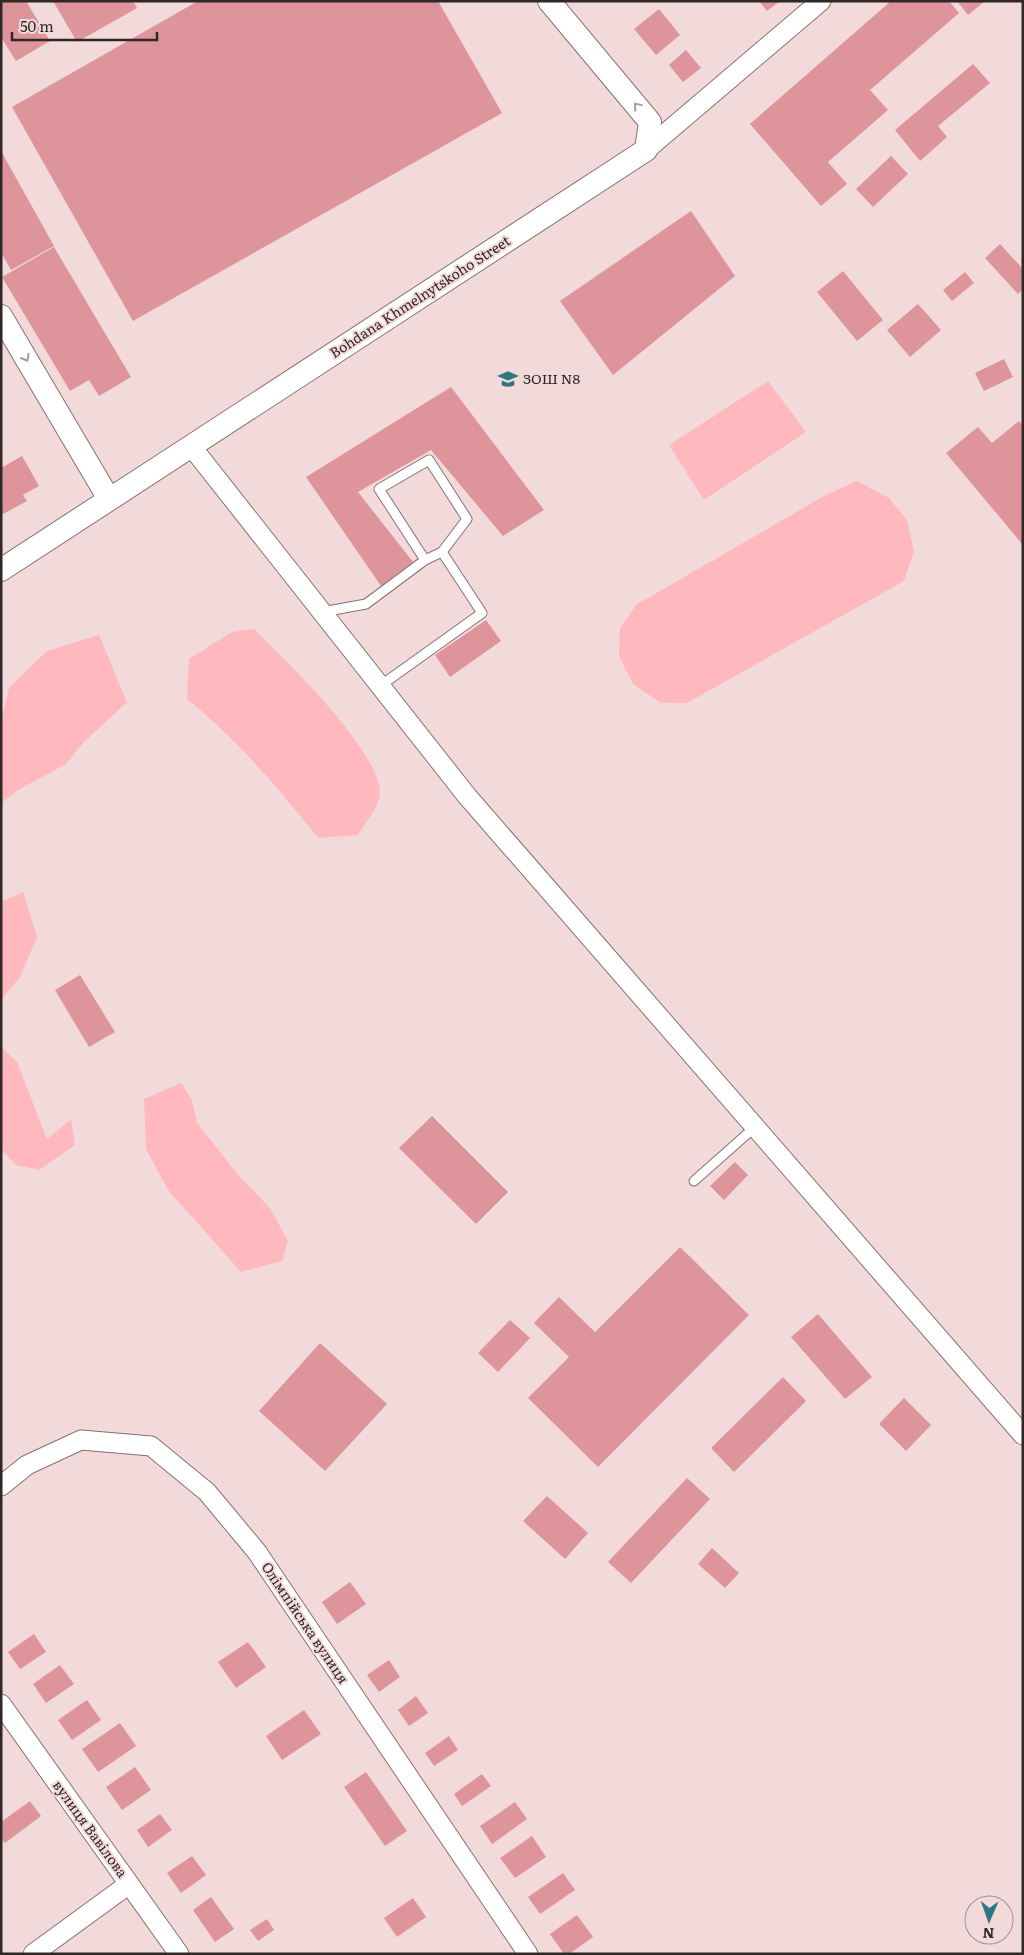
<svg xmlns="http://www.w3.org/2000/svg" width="1024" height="1955" viewBox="0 0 1024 1955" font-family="Literata,serif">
	<rect width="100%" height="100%" fill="#f2d9da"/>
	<g fill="#ffb9be">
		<path d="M 768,381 L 806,432 L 704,500 L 669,445 Z"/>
		<path d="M 857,481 L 889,498 L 907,520 L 914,551 L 904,581 L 687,703 L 661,703 L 633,684 L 619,656 L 620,628 L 636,605 L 824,496 Z"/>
		<path d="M 254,629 C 282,657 390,759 379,799 C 376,811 364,824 358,835 L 318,838 C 278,788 237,739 187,699 L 189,659 L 232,632 Z"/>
		<path d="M 99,635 L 127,702 L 83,743 L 66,764 L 20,789 L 1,803 L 1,722 L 9,688 L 47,651 Z"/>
		<path d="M 23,892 L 37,937 L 20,977 L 1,1000 L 1,902 Z"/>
		<path d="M 1,1047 L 17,1062 L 47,1139 L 71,1119 L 75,1145 L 39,1170 L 16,1165 L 1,1149 Z"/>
		<path d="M 181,1083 L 192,1100 L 197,1123 L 239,1176 L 270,1208 L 288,1241 L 282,1261 L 241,1272 L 168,1190 L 146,1149 L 144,1099 Z"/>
	</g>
	<g fill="#dd959b">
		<path d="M 1,1 L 26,1 L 50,41 L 16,61 L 1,37 Z"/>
		<path d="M 53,1 L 133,1 L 137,8 L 77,42 Z"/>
		<path d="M 198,1 L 438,1 L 502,113 L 133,321 L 12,107 Z"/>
		<path d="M 759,1 L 780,1 L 767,11 Z"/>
		<path d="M 891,1 L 949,1 L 959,13 L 870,90 L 888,110 L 828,162 L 847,184 L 821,206 L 750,124 Z"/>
		<path d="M 957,1 L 985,1 L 968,15 Z"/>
		<path d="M 659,9 L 680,35 L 656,55 L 634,29 Z"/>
		<path d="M 686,50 L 701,68 L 683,82 L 669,65 Z"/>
		<path d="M 973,64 L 990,83 L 938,126 L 947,137 L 920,161 L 895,130 Z"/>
		<path d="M 1,151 L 54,246 L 11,270 L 1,252 Z"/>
		<path d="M 891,156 L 908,174 L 873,207 L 856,189 Z"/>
		<path d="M 691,211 L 735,276 L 613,375 L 560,301 Z"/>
		<path d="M 1000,244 L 1023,269 L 1023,289 L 1018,294 L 985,258 Z"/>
		<path d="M 54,247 L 131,377 L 99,396 L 89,380 L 70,391 L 2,277 Z"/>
		<path d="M 843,271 L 883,320 L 857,341 L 817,292 Z"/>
		<path d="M 965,272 L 974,283 L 952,301 L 943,290 Z"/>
		<path d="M 918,304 L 941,330 L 910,357 L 887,330 Z"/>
		<path d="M 1004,359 L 1013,377 L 984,391 L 975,373 Z"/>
		<path d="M 451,387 L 544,510 L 503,536 L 431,450 L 358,492 L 413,562 L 381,586 L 306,477 Z"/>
		<path d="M 1019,421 L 1023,426 L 1023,545 L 946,453 L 978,427 L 992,443 Z"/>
		<path d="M 22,456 L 39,486 L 23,495 L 27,501 L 3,514 L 1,511 L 1,468 Z"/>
		<path d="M 486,620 L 501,641 L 450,677 L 435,655 Z"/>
		<path d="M 80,975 L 115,1032 L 89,1047 L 55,990 Z"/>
		<path d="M 432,1116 L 508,1192 L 476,1224 L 399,1148 Z"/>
		<path d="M 735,1162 L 748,1175 L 724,1200 L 710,1186 Z"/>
		<path d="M 680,1247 L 749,1315 L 598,1467 L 528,1398 L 569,1357 L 534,1323 L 559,1297 L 595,1332 Z"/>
		<path d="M 818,1314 L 872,1377 L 845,1399 L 791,1337 Z"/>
		<path d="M 510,1320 L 530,1338 L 498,1372 L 478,1353 Z"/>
		<path d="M 320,1343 L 387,1404 L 325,1471 L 259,1411 Z"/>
		<path d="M 783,1377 L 806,1401 L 734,1472 L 711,1448 Z"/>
		<path d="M 904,1398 L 931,1425 L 906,1451 L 879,1424 Z"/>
		<path d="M 687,1478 L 710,1499 L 631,1583 L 608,1562 Z"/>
		<path d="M 547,1496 L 588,1533 L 565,1559 L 523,1521 Z"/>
		<path d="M 712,1548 L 739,1573 L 725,1588 L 698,1564 Z"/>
		<path d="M 350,1582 L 366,1604 L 337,1624 L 322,1602 Z"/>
		<path d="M 34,1634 L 46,1652 L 20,1669 L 8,1652 Z"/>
		<path d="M 248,1642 L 266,1667 L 236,1688 L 218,1662 Z"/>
		<path d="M 389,1660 L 400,1677 L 379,1692 L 367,1675 Z"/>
		<path d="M 60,1665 L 74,1684 L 46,1703 L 33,1684 Z"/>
		<path d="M 416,1696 L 428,1713 L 409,1726 L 398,1710 Z"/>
		<path d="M 87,1700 L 101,1720 L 72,1740 L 58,1720 Z"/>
		<path d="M 304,1710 L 321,1734 L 282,1760 L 266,1736 Z"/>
		<path d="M 120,1723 L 136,1746 L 98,1772 L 82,1749 Z"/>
		<path d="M 449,1736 L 458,1750 L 434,1766 L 425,1753 Z"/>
		<path d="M 135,1767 L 151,1790 L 122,1810 L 106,1787 Z"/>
		<path d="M 366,1772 L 407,1831 L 385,1846 L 344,1787 Z"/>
		<path d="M 482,1774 L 491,1786 L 462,1806 L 454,1794 Z"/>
		<path d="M 30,1801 L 41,1816 L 5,1843 L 1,1838 L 1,1822 Z"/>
		<path d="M 515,1802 L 527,1819 L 492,1844 L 480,1826 Z"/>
		<path d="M 160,1814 L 172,1830 L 148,1847 L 137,1830 Z"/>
		<path d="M 532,1836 L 546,1857 L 515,1878 L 500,1858 Z"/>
		<path d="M 192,1856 L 206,1875 L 181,1893 L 167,1873 Z"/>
		<path d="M 563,1873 L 575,1890 L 540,1914 L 528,1897 Z"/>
		<path d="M 211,1897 L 234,1929 L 215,1942 L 193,1910 Z"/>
		<path d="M 413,1898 L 426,1917 L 397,1937 L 384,1918 Z"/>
		<path d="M 577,1915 L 593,1937 L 569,1954 L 564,1954 L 550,1934 Z"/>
		<path d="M 267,1919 L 274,1930 L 258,1941 L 250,1930 Z"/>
	</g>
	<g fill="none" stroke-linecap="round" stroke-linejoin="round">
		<defs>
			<g id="service">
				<path d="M 322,612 L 366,604 L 425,560 L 379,489 L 429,460 L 467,519 L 442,552 L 425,560"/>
				<path d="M 380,686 L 482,613 L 442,552"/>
				<path d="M 694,1181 L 755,1127"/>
			</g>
			<g id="minor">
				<path d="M 646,150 L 821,1"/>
				<path d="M 191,446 L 467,796 L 1023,1435"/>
				<path d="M 1,1486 L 27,1465 L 81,1440 L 151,1446 L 207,1492 L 257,1552 L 528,1954"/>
				<path d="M 1,1704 L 179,1954"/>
				<path d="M 33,1954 L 129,1884"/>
			</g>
			<g id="tertiary">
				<path d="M 1,316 L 109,499"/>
				<path d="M 1,570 L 646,150 L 650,122 L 549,1"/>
			</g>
		</defs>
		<use href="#service" stroke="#887173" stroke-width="11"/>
		<use href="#minor" stroke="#887173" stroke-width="21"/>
		<use href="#tertiary" stroke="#887173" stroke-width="24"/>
		<use href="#service" stroke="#fff" stroke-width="9"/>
		<use href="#minor" stroke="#fff" stroke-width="19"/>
		<use href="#tertiary" stroke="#fff" stroke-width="22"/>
	</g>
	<defs><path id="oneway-chevron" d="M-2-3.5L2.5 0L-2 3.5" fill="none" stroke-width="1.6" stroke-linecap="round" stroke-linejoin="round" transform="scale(1.25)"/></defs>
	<g stroke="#a29e9e">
		<use href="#oneway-chevron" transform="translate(637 106) rotate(-130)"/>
		<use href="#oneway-chevron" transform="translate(26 358) rotate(60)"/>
	</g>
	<defs>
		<symbol id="school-bare" viewBox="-9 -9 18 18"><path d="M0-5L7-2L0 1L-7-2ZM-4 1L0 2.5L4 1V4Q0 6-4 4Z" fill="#2e777e" stroke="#f2d9da" stroke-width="2.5" paint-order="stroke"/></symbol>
	</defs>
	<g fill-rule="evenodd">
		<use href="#school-bare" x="494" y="365" width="28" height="28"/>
	</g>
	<g text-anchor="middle" stroke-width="4" stroke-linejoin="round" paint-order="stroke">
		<g font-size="14" fill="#302727" stroke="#f2d9da">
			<text transform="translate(420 297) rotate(-33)" y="5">Bohdana Khmelnytskoho Street</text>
			<text transform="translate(305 1623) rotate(56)" y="5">Олімпійська вулиця</text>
			<text transform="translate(90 1829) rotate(54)" y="5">вулиця Вавілова</text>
		</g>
		<g font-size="14" fill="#302727" stroke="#f2d9da" text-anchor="start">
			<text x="523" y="384">ЗОШ N8</text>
		</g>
	</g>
	<rect width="1024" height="1955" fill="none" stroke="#302727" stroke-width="5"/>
	<g transform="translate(989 1920) rotate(182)"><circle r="24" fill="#f2d9da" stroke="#a49292"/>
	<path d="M0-4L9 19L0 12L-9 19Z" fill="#2e777e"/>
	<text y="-8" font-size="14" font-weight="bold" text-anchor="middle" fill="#302727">N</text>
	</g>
	<path d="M12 32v8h145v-8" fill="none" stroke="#302727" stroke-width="2.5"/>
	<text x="20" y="32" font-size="15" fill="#302727" stroke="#f2d9da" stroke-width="4" paint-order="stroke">50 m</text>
</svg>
